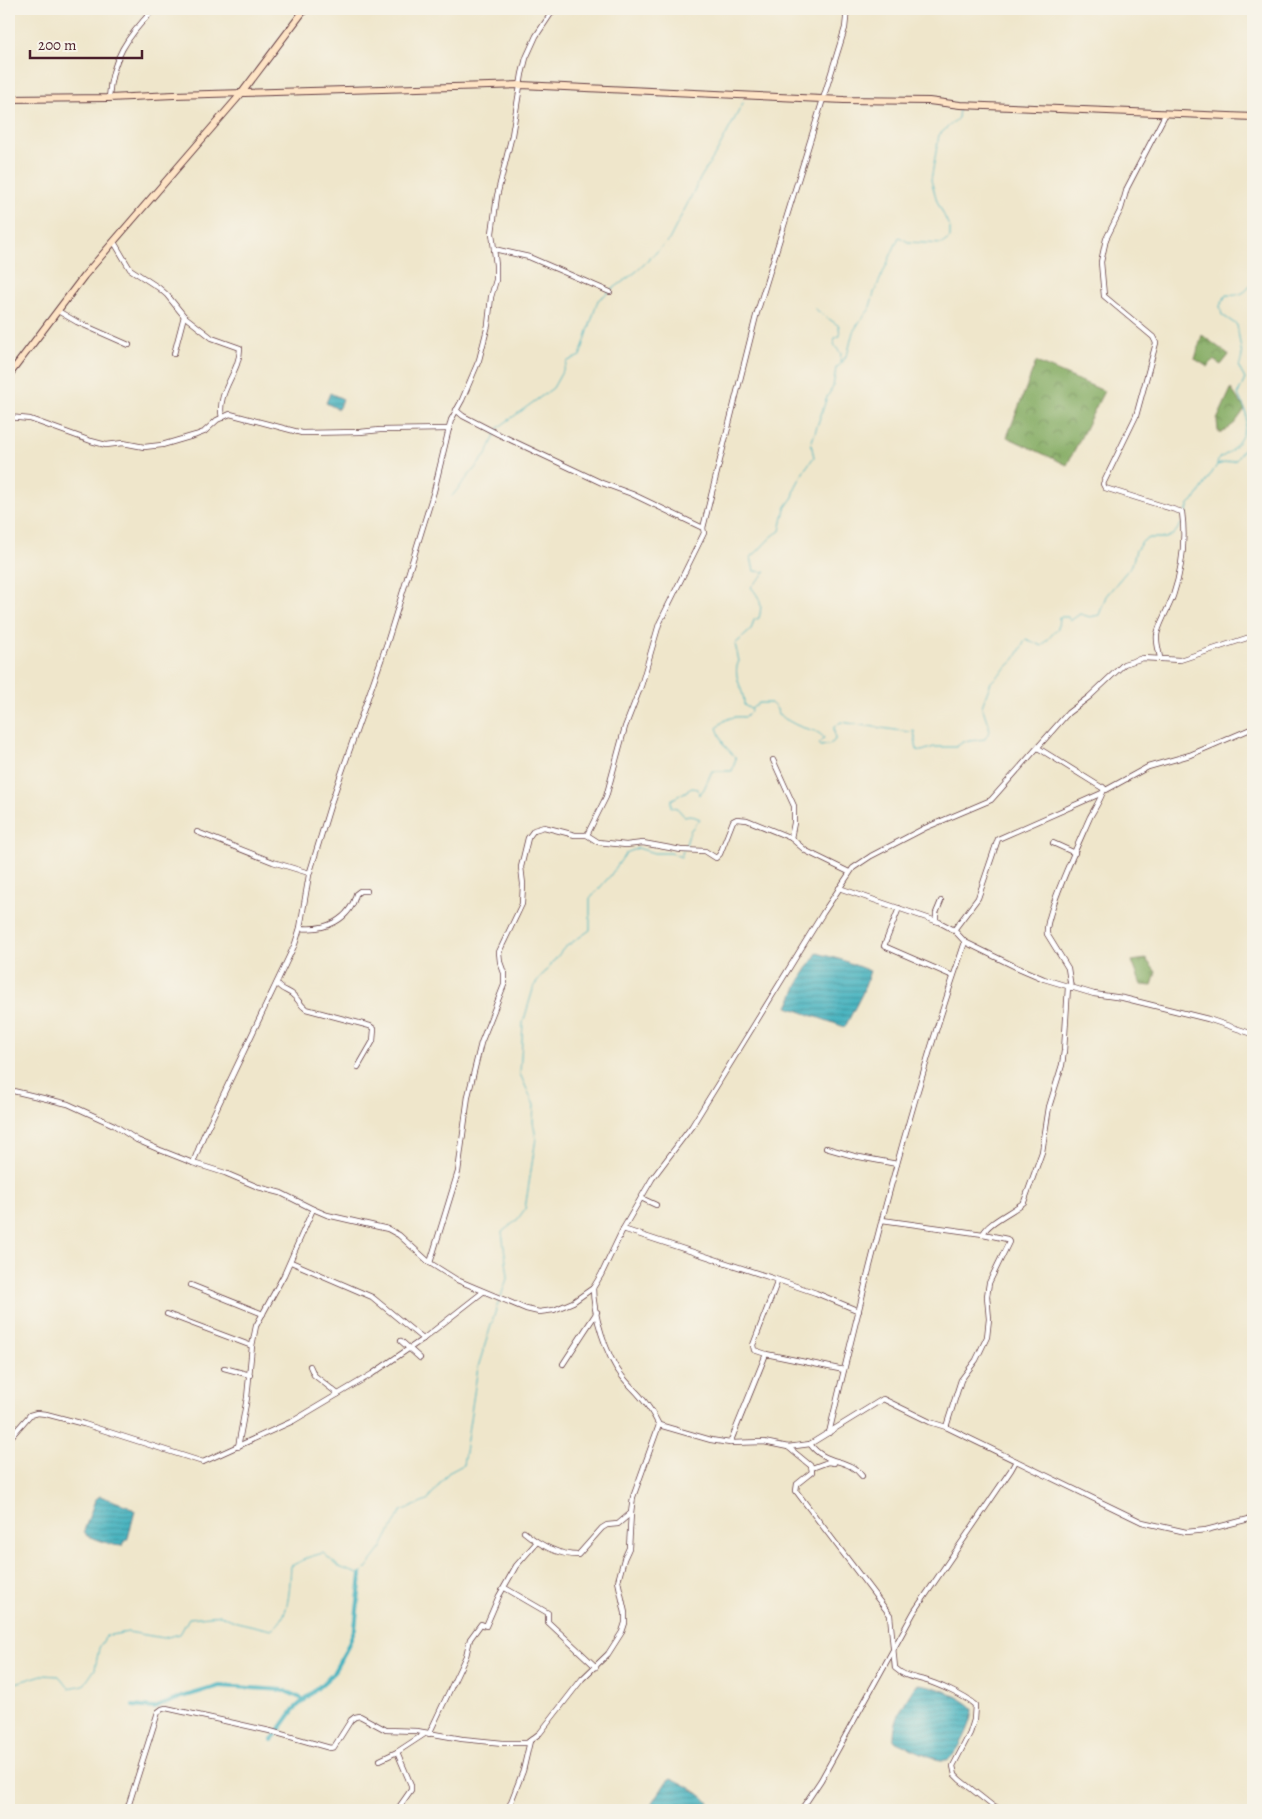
<svg xmlns="http://www.w3.org/2000/svg" width="1262" height="1819" viewBox="0 0 1262 1819" font-family="Alegreya,serif">
	<defs>
		<pattern id="forest-crowns" width="20" height="18" patternUnits="userSpaceOnUse" patternTransform="scale(1.25)"><rect width="20" height="18" fill="#83ab62"/><path d="M2 6a3 3 0 1 1 6 0M12 15a3 3 0 1 1 6 0" fill="none" stroke="#6d8b51"/></pattern>
		<pattern id="water-rules" width="6" height="5" patternUnits="userSpaceOnUse" patternTransform="scale(1.25)"><rect width="6" height="5" fill="#44b2bf"/><path d="M0 2.5h6" fill="none" stroke="#3b909b"/></pattern>
	</defs>
	<rect width="100%" height="100%" fill="#f7f3e8"/>
	<filter id="ink" filterUnits="userSpaceOnUse"><feTurbulence type="fractalNoise" baseFrequency=".02" numOctaves="2"/><feDisplacementMap in="SourceGraphic" scale="10" xChannelSelector="R" yChannelSelector="G"/><feConvolveMatrix kernelMatrix="1 2 1 2 8 2 1 2 1" color-interpolation-filters="sRGB"/></filter>
	<filter id="wash" filterUnits="userSpaceOnUse"><feTurbulence type="fractalNoise" baseFrequency=".0096" numOctaves="4" result="noise"/><feDisplacementMap in="SourceGraphic" scale="20" xChannelSelector="R" yChannelSelector="G"/><feGaussianBlur stdDeviation="1.12" result="paint"/><feColorMatrix in="noise" values="0 0 0 0 0 0 0 0 0 0 0 0 0 0 0 0 0 1.4 0 .05"/><feComposite in="paint" operator="in"/></filter>
	<g filter="url(#wash)">
		<rect width="100%" height="100%" fill="#efe6cb"/>
		<g fill="url(#forest-crowns)" stroke="#666546">
			<path d="M 1202,335 L 1229,355 L 1221,365 L 1213,360 L 1208,367 L 1195,359 Z"/>
			<path d="M 1036,362 L 1104,391 L 1067,465 L 1007,437 Z"/>
			<path d="M 1231,389 L 1245,409 L 1235,423 L 1222,433 L 1218,431 L 1217,420 Z"/>
			<path d="M 1146,959 L 1156,972 L 1152,986 L 1141,985 L 1132,961 Z"/>
		</g>
		<g fill="url(#water-rules)" stroke="#476875">
			<path d="M 330,393 L 343,399 L 338,409 L 326,403 Z"/>
			<path d="M 817,953 L 842,960 L 870,971 L 862,994 L 845,1027 L 788,1007 L 801,978 Z"/>
			<path d="M 100,1496 L 128,1506 L 135,1511 L 128,1538 L 122,1546 L 113,1545 L 87,1536 L 84,1531 L 95,1500 Z"/>
			<path d="M 919,1684 C 934,1685 962,1697 973,1708 C 974,1720 959,1752 949,1759 C 945,1761 940,1760 936,1759 L 896,1742 L 894,1740 C 893,1720 905,1702 915,1686 Z"/>
			<path d="M 671,1778 C 682,1783 711,1797 712,1810 L 648,1810 L 667,1781 Z"/>
		</g>
		<g fill="none" stroke-linecap="round" stroke-linejoin="round">
			<g stroke="#44b2bf" stroke-width="1">
				<path d="M 815,309 L 839,326 L 840,336 L 835,338 C 832,344 837,349 841,353 L 840,363"/>
				<path d="M 1217,464 L 1219,458 C 1235,452 1249,431 1246,413 C 1245,406 1240,401 1238,394 L 1245,379 L 1239,368 L 1242,356 L 1237,325 L 1222,315 L 1220,306 L 1226,295 C 1240,296 1245,294 1253,282"/>
				<path d="M 452,496 L 486,455 L 499,427 L 553,388 L 568,361 L 580,356 L 598,300 L 637,271 L 669,240 L 701,177 L 718,150 L 743,103"/>
				<path d="M 1185,517 L 1189,504 L 1196,498 L 1217,465 L 1236,460 L 1248,442 L 1253,437"/>
				<path d="M 751,709 L 759,703 L 771,703 L 777,709 L 778,715 C 786,719 793,724 801,727 C 810,730 818,730 824,738 L 818,744 L 820,746 L 829,745 L 835,740 L 834,727 L 841,722 L 909,732 L 914,731 L 917,750 L 922,751 L 934,747 L 956,747 L 963,742 L 985,739 L 990,730 L 982,706 L 991,682 L 1015,659 L 1026,639 L 1042,646 L 1058,628 L 1059,617 L 1068,617 L 1070,621 L 1080,614 L 1090,617 L 1099,615 L 1106,596 L 1132,565 L 1136,550 L 1143,541 L 1149,538 L 1166,538 L 1174,534 L 1182,523"/>
				<path d="M 685,848 L 690,831 L 700,819 L 690,815 L 684,816 L 677,808 L 671,807 L 671,800 L 692,788 L 698,789 L 699,795 L 704,789 L 712,771 L 732,771 L 736,758 L 724,745 L 717,728 C 725,718 732,716 745,717 L 752,710 L 744,705 C 745,690 731,676 739,661 L 735,644 L 751,630 L 754,620 L 759,618 C 763,604 760,598 751,587 L 766,572 L 754,571 L 751,557 C 762,549 767,538 780,531 L 785,508 L 793,497 L 796,486 L 805,469 L 814,457 L 811,444 L 827,397 L 833,387 L 836,368 L 842,363 L 848,352 L 853,332 L 860,321 L 869,310 L 874,293 L 899,237 L 908,242 L 942,244 L 950,238 L 950,228 L 937,201 L 931,180 L 939,135 L 958,118 L 959,109"/>
				<path d="M 501,1296 L 508,1276 L 502,1232 L 517,1220 L 525,1209 L 536,1138 L 533,1122 L 534,1105 L 520,1074 L 523,1023 L 534,986 L 564,948 L 590,930 L 590,899 L 610,876 L 626,853 L 638,848 L 654,853 L 671,853 L 681,857 L 683,851"/>
				<path d="M 9,1685 L 42,1675 L 59,1676 L 69,1688 L 84,1685 L 95,1669 L 99,1648 L 106,1636 L 128,1632 L 163,1638 L 180,1634 L 189,1618 L 220,1615 L 237,1622 L 271,1630 C 291,1618 289,1587 291,1566 L 309,1557 L 323,1553 L 339,1567 L 361,1575 L 381,1549 L 401,1511 L 427,1501 L 448,1473 L 463,1465 L 478,1367 L 499,1300"/>
			</g>
			<g stroke="#44b2bf" stroke-width="4">
				<path d="M 133,1706 L 154,1708 L 182,1697 L 220,1686 L 283,1690 L 305,1700"/>
				<path d="M 272,1740 L 294,1709 L 332,1675 L 346,1650 L 355,1628 L 361,1575"/>
			</g>
		</g>
	</g>
	<g filter="url(#ink)">
		<g fill="none" stroke-linecap="round" stroke-linejoin="round">
			<defs>
				<g id="street">
					<path d="M 109,98 C 111,59 128,36 154,9"/>
					<path d="M 114,242 L 130,269 L 159,288 L 167,295 L 184,316 L 212,338 L 240,348 C 240,373 216,391 222,418"/>
					<path d="M 494,249 L 529,257 L 610,292"/>
					<path d="M 58,311 L 77,322 L 129,345"/>
					<path d="M 174,354 L 184,316"/>
					<path d="M 456,410 L 463,416 L 498,434 L 602,483 L 632,494 L 703,528 L 704,533 L 659,624 L 641,686 L 625,727 L 606,797 L 587,835"/>
					<path d="M 9,417 L 30,419 L 91,441 L 106,445 L 123,443 L 144,447 L 162,445 L 196,435 L 204,432 L 217,420 L 230,414 L 302,433 L 360,432 L 380,430 L 449,429"/>
					<path d="M 703,528 L 756,316 L 845,28 L 847,9"/>
					<path d="M 1160,658 C 1159,651 1156,642 1157,635 C 1158,626 1169,607 1173,596 C 1182,569 1186,541 1182,512 L 1105,488 L 1103,484 L 1136,416 L 1156,343 L 1153,337 L 1104,296 L 1101,262 L 1106,239 L 1121,209 L 1127,188 L 1166,113"/>
					<path d="M 1038,748 L 1104,789 C 1101,799 1095,808 1090,817 C 1081,838 1044,916 1047,934 L 1068,968 L 1071,988"/>
					<path d="M 773,760 L 794,806 L 794,823 L 791,838"/>
					<path d="M 1103,787 L 1106,790 L 1148,767 L 1190,755 L 1253,728"/>
					<path d="M 197,832 L 273,862 L 309,873"/>
					<path d="M 1053,843 L 1075,853"/>
					<path d="M 839,888 L 939,922 L 954,930 L 965,942 L 1016,967 L 1044,979 L 1094,994 L 1123,998 L 1208,1019 L 1253,1034"/>
					<path d="M 899,908 L 884,946 L 953,976"/>
					<path d="M 936,921 L 936,913 L 941,901"/>
					<path d="M 300,928 C 325,931 350,920 356,894 L 360,891 L 367,891"/>
					<path d="M 954,930 L 978,898 L 998,839 L 1102,793"/>
					<path d="M 277,983 C 281,991 289,990 294,996 C 299,1000 300,1005 306,1009 L 370,1026 L 374,1029 L 373,1041 L 358,1067"/>
					<path d="M 9,1090 L 68,1104 L 114,1125 L 137,1140 L 160,1150 L 193,1163 L 225,1173 L 258,1187 L 281,1193 L 313,1209 L 327,1215 L 388,1229 L 399,1235 L 430,1263 L 457,1280 L 526,1309 L 539,1312 L 554,1310 L 573,1302 L 593,1288 L 601,1275 L 623,1229 L 652,1179 L 692,1126 L 823,913 L 853,868 L 871,856 L 925,828 L 991,800 L 1068,713 L 1089,697 L 1124,664 L 1143,658 L 1180,660 L 1253,636"/>
					<path d="M 826,1148 L 854,1156 L 897,1164"/>
					<path d="M 193,1163 L 203,1137 L 295,944 L 300,928 L 309,875 L 331,803 L 387,643 L 434,491 L 451,420 L 462,400 L 479,360 L 488,325 L 491,297 L 496,280 L 496,265 L 492,233 L 497,196 L 512,135 L 522,74 L 526,58 L 536,36 L 554,9"/>
					<path d="M 641,1198 L 656,1205"/>
					<path d="M 882,1220 L 983,1234"/>
					<path d="M 623,1229 L 778,1280 L 753,1345 L 754,1350 L 766,1354"/>
					<path d="M 291,1262 L 372,1297 L 423,1339"/>
					<path d="M 430,1263 L 458,1172 L 468,1096 L 481,1043 L 504,985 L 504,973 L 500,962 L 499,952 L 522,904 L 523,884 L 521,867 L 528,838 L 534,830 L 544,827 L 575,835 L 587,835 L 598,842 L 626,845 L 643,843 L 681,850 L 705,851 L 716,858 L 720,854 L 733,821 L 737,819 L 747,820 L 791,838 L 806,851 L 849,872"/>
					<path d="M 778,1280 L 816,1293 L 859,1311"/>
					<path d="M 191,1285 L 263,1314"/>
					<path d="M 167,1314 L 252,1346"/>
					<path d="M 401,1341 L 420,1358"/>
					<path d="M 563,1364 L 597,1312"/>
					<path d="M 310,1366 L 314,1375 L 338,1394"/>
					<path d="M 224,1368 L 250,1375"/>
					<path d="M 659,1425 L 711,1440 L 730,1443 L 764,1442 L 788,1447 L 810,1444 L 883,1399 L 930,1422 L 946,1427 L 1142,1522 L 1186,1532 L 1206,1530 L 1253,1518"/>
					<path d="M 946,1427 L 961,1380 L 976,1360 L 987,1337 L 989,1319 L 987,1296 L 989,1283 L 1009,1242 L 1007,1239 L 983,1234 C 988,1222 1013,1212 1024,1202 L 1042,1152 L 1049,1107 L 1062,1065 L 1064,1051 L 1068,987"/>
					<path d="M 829,1433 C 868,1268 910,1102 965,942"/>
					<path d="M 9,1439 L 30,1415 L 37,1413 L 46,1414 L 84,1424 L 203,1462 L 293,1421 L 372,1374 L 423,1339 L 483,1292"/>
					<path d="M 730,1443 L 766,1354 L 844,1370"/>
					<path d="M 810,1444 C 826,1466 848,1457 862,1476"/>
					<path d="M 238,1447 L 247,1398 L 252,1346 L 256,1326 L 284,1275 L 313,1209"/>
					<path d="M 788,1447 L 811,1466 L 812,1472 L 797,1484 L 796,1491 L 890,1615 L 895,1668 C 905,1677 913,1677 924,1680 C 938,1684 965,1696 975,1705 L 974,1720 L 970,1733 L 953,1766 L 955,1775 L 960,1780 L 994,1807 L 1000,1810"/>
					<path d="M 812,1468 L 828,1462 L 834,1463"/>
					<path d="M 524,1532 C 540,1545 557,1555 578,1555 L 602,1528 L 607,1525 L 618,1524 L 631,1513"/>
					<path d="M 505,1588 L 548,1613 L 548,1622 L 596,1667"/>
					<path d="M 429,1734 L 466,1656 L 470,1639 L 481,1624 L 486,1626 L 499,1596 L 516,1566 L 537,1542"/>
					<path d="M 397,1752 L 411,1785 L 411,1790 L 397,1810"/>
					<path d="M 380,1760 L 397,1752 L 426,1733"/>
					<path d="M 127,1810 L 158,1712 L 162,1709 L 166,1708 L 270,1731 L 330,1748 L 334,1747 L 351,1720 L 355,1717 L 360,1716 L 386,1730 L 417,1731 L 462,1739 L 503,1743 L 527,1743 L 540,1733 L 582,1679 L 608,1654 L 622,1632 L 625,1623 L 625,1613 L 618,1581 L 624,1559 L 629,1548 L 631,1513 L 633,1497 L 659,1425 C 654,1415 648,1405 640,1396 C 634,1389 627,1383 622,1376 C 606,1356 593,1313 593,1288"/>
					<path d="M 507,1810 L 509,1807 L 523,1771 L 530,1741"/>
					<path d="M 801,1810 L 821,1780 L 914,1612 L 1011,1470 L 1016,1461"/>
				</g>
				<g id="secondary">
					<path d="M 9,99 L 109,98 L 174,95 L 521,85 L 844,100 L 929,101 L 960,105 L 1253,117"/>
					<path d="M 9,375 L 84,276 L 241,94 L 305,9"/>
				</g>
			</defs>
			<use href="#street" stroke="#633d43" stroke-width="6"/>
			<use href="#secondary" stroke="#633d43" stroke-width="8"/>
			<use href="#street" stroke="#fff" stroke-width="4.5"/>
			<use href="#secondary" stroke="#fee4c5" stroke-width="6"/>
		</g>
	</g>
	<rect width="1262" height="1819" fill="none" stroke="#f7f3e8" stroke-width="30"/>
	<path d="M30 50v8h112v-8" fill="none" stroke="#4a1f2b" stroke-width="2.5"/>
	<text x="38" y="50" font-size="15" fill="#4a1f2b" stroke="#f7f3e8" stroke-width="4" paint-order="stroke">200 m</text>
</svg>
